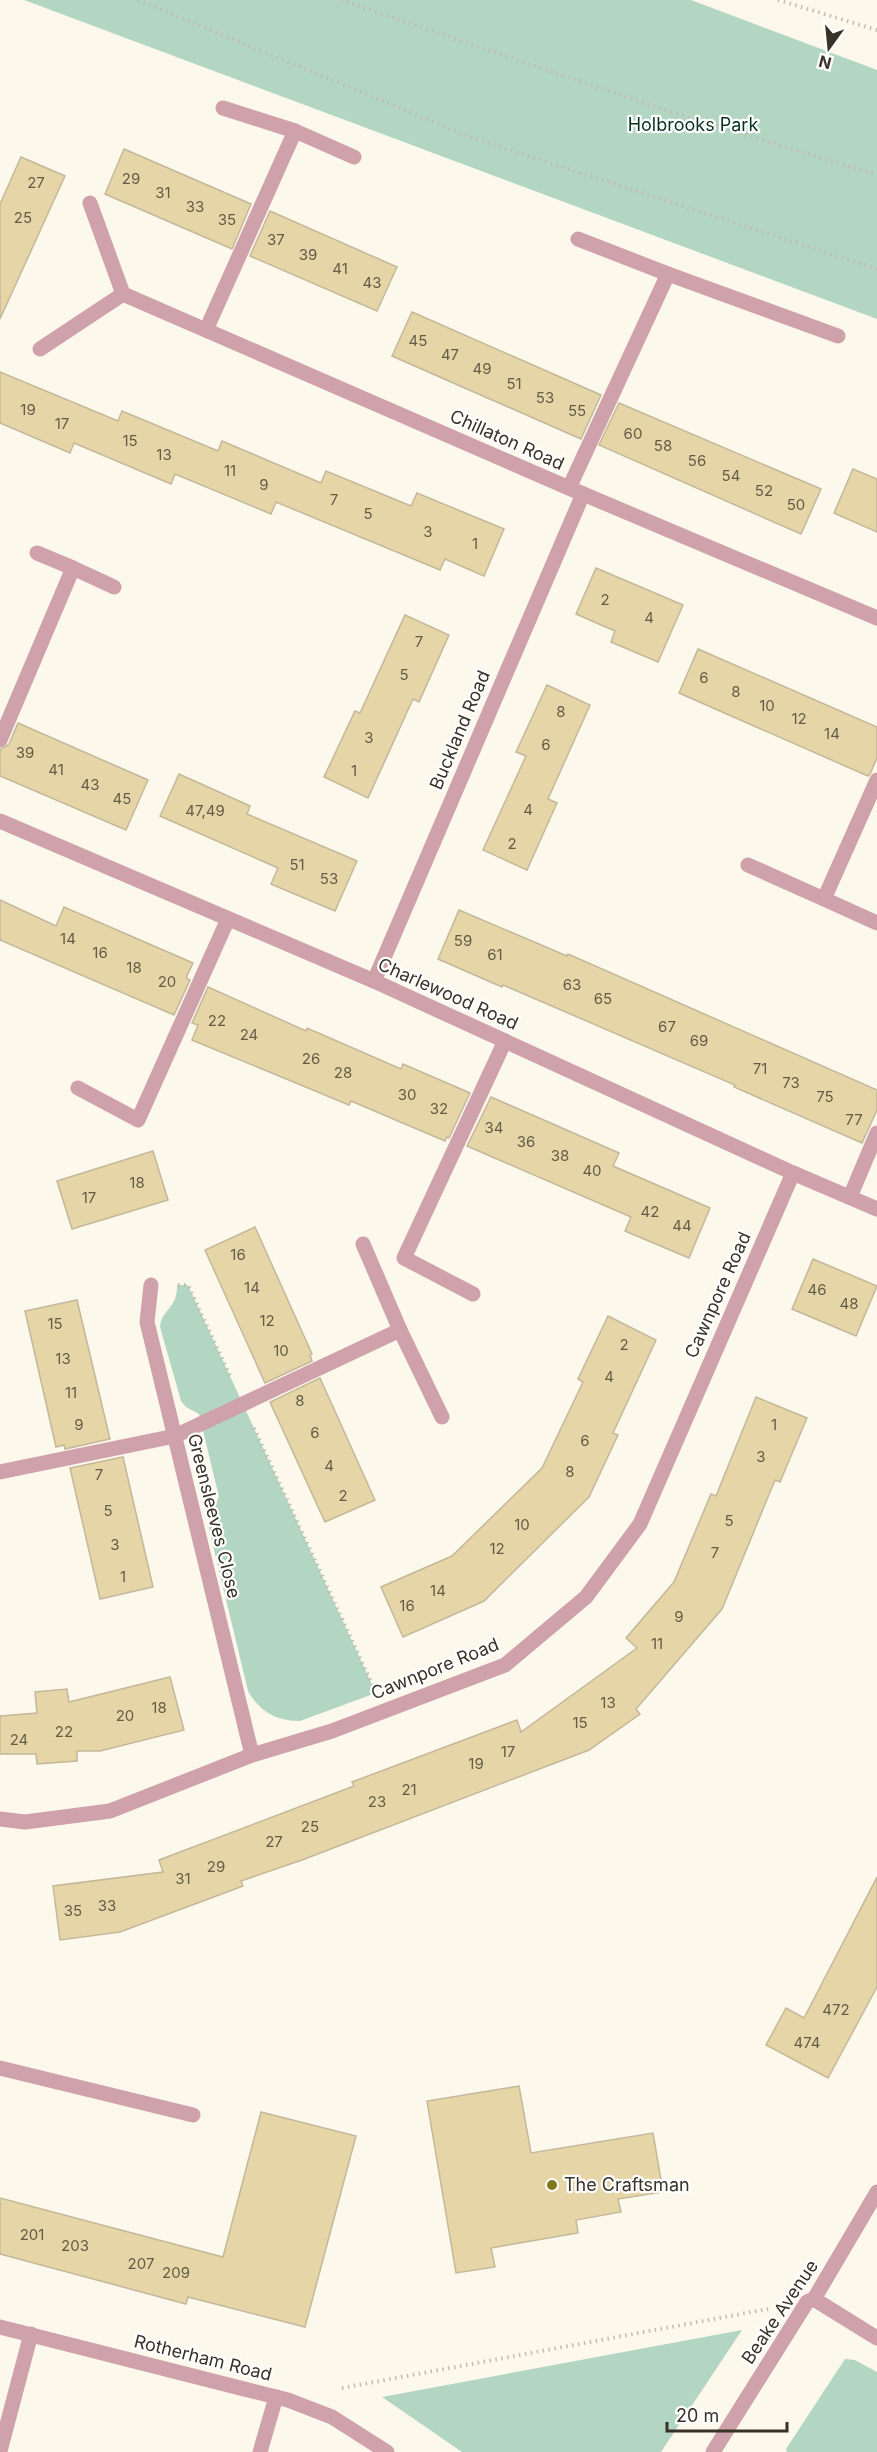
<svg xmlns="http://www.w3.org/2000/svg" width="877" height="2452" viewBox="0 0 877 2452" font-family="Inter,sans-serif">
	<rect width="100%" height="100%" fill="#fdf8ec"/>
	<g fill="#b3d6c3">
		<path d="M 24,0 L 691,0 L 877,70 L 877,319 Z"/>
		<path d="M 177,1285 L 188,1285 L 376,1693 L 300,1721 C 276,1721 260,1712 248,1691 L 209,1529 L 210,1513 L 219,1497 L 199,1414 L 186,1407 L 181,1401 L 160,1327 C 161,1310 178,1308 177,1285 Z"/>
		<path d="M 742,2330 L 661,2452 L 462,2452 L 382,2397 Z"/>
		<path d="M 845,2359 L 855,2360 L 877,2372 L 877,2452 L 787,2452 L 786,2449 Z"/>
	</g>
	<g fill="#e6d5a7" stroke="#c3b89a" stroke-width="1.5">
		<path d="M 124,149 L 251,204 L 232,249 L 105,194 Z"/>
		<path d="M 21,157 L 65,176 L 0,319 L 0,204 Z"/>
		<path d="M 270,211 L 397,267 L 377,311 L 250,256 Z"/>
		<path d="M 412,312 L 601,395 L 581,439 L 392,356 Z"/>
		<path d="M 0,372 L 118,421 L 122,411 L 218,451 L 222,441 L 321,483 L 326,471 L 411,506 L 417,493 L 504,529 L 484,576 L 445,559 L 440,570 L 276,502 L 271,514 L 175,474 L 171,484 L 74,443 L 70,453 L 0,423 Z"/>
		<path d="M 619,403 L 821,489 L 801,534 L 599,445 Z"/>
		<path d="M 853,469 L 877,479 L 877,532 L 834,513 Z"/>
		<path d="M 596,568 L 683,605 L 658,662 L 611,642 L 615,631 L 576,614 Z"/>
		<path d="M 405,615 L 449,635 L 419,702 L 413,699 L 368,798 L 324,777 L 355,711 L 360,713 Z"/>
		<path d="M 698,649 L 877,727 L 877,758 L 870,774 L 868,776 L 679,693 Z"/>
		<path d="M 547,685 L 590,705 L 548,799 L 557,803 L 527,870 L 483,850 L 526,756 L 516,752 Z"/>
		<path d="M 18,723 L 148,780 L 126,830 L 0,776 L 0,750 L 9,744 Z"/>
		<path d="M 179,774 L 250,806 L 247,814 L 357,861 L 335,911 L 271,884 L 278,868 L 160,816 Z"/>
		<path d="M 0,900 L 56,926 L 64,907 L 193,963 L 186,978 L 190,980 L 174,1015 L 0,940 Z"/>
		<path d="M 459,910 L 567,956 L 568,954 L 877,1090 L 877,1110 L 862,1143 L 734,1087 L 735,1085 L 503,985 L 502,987 L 438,959 Z"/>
		<path d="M 208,987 L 306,1031 L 307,1028 L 401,1069 L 403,1064 L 470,1093 L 449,1138 L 447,1137 L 445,1141 L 351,1101 L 349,1105 L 192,1040 L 198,1025 L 192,1023 Z"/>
		<path d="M 491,1097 L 619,1153 L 613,1166 L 710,1208 L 689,1258 L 625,1231 L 631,1217 L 467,1146 Z"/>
		<path d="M 153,1151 L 168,1200 L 72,1229 L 57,1181 Z"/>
		<path d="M 255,1227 L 312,1354 L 310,1355 L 312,1361 L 265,1383 L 205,1250 Z"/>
		<path d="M 813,1259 L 877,1286 L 856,1336 L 792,1309 Z"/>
		<path d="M 77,1300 L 110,1439 L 65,1449 L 64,1445 L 56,1447 L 25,1311 Z"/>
		<path d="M 608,1316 L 656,1340 L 613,1433 L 618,1435 L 589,1497 L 484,1601 L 403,1637 L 381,1587 L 452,1556 L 542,1468 L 583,1382 L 578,1379 Z"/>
		<path d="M 320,1378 L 375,1500 L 325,1522 L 270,1402 Z"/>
		<path d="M 756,1397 L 807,1418 L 780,1482 L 775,1480 L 722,1609 L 636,1709 L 640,1714 L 589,1750 L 302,1860 L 241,1881 L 243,1886 L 120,1932 L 60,1940 L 53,1886 L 163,1872 L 159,1860 L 354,1786 L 352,1782 L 517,1720 L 521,1732 L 637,1648 L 626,1638 L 674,1582 L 711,1494 L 716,1496 Z"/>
		<path d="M 123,1457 L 153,1587 L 100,1599 L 70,1468 Z"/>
		<path d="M 170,1677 L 184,1730 L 100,1751 L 77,1751 L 77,1761 L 37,1764 L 36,1754 L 0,1754 L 0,1716 L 37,1713 L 35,1692 L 67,1689 L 69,1702 Z"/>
		<path d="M 877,1877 L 877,1987 L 828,2078 L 766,2045 L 786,2008 L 804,2018 Z"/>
		<path d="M 519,2086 L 531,2153 L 653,2133 L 663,2192 L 618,2199 L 621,2212 L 576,2220 L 578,2233 L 491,2248 L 495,2267 L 456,2273 L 427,2101 Z"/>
		<path d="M 261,2112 L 356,2136 L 305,2327 L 188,2297 L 186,2304 L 0,2254 L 0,2198 L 223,2257 Z"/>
	</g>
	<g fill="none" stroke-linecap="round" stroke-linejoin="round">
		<g stroke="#c1bcb0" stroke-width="4" stroke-dasharray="1.5 4.5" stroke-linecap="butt">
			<path d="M 138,0 L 473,138 L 877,269"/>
			<path d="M 341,0 L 665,110 L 877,175"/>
			<path d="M 778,0 L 877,30"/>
			<path d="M 178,1285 L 188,1285 L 231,1378"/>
			<path d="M 254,1428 L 373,1686"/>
			<path d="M 342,2388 L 768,2309"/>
		</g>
		<g stroke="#cfa1ab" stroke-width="15">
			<path d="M 223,108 L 295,131"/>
			<path d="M 578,239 L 668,274"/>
			<path d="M 206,330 L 295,131 L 354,157"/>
			<path d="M 40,349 L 123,294 L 90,203"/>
			<path d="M 569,488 L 668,274 L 838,336"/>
			<path d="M 37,553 L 73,568"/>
			<path d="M 0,740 L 73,568 L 114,587"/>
			<path d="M 748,865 L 824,899 L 877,780"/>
			<path d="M 824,899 L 877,923"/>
			<path d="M 78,1088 L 138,1120 L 228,919"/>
			<path d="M 850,1197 L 877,1133"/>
			<path d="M 363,1244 L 400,1330"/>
			<path d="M 473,1294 L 404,1258 L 505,1041"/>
			<path d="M 0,1472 L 175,1436 L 400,1330 L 442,1417"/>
			<path d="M 0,2068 L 193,2115"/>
			<path d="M 260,2452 L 276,2397"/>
		</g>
		<g stroke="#cfa1ab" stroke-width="15">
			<path d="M 123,294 L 569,488 L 877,618"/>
			<path d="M 0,821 L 374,981 L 793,1173 L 877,1209"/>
			<path d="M 374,981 L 583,494"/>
			<path d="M 151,1285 L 147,1322 L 252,1755"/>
			<path d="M 0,1819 L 25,1822 L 110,1811 L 252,1755 L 332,1731 L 505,1665 L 586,1597 L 640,1524 L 793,1173"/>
			<path d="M 814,2299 L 877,2338"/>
			<path d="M 0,2451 L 31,2334"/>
		</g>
		<g stroke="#cfa1ab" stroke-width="15">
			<path d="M 0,2327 L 288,2400 L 332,2417 L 387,2452"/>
			<path d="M 713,2452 L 807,2302 L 814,2299 L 877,2192"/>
		</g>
	</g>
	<circle fill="#81781d" stroke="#fff" stroke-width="2" cx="552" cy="2185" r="6"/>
	<g text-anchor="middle" stroke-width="4.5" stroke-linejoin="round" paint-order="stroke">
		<g font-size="15" fill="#645c47">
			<text x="131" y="184">29</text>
			<text x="36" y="188">27</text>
			<text x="163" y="198">31</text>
			<text x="195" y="212">33</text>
			<text x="23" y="223">25</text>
			<text x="227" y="225">35</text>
			<text x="276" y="245">37</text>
			<text x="308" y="260">39</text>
			<text x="340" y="274">41</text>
			<text x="372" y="288">43</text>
			<text x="418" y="346">45</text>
			<text x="450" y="360">47</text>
			<text x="482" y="374">49</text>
			<text x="514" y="389">51</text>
			<text x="545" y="403">53</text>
			<text x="28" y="415">19</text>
			<text x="577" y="416">55</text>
			<text x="62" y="429">17</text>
			<text x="633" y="439">60</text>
			<text x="130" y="446">15</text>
			<text x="663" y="451">58</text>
			<text x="164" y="460">13</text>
			<text x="697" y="466">56</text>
			<text x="230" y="476">11</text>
			<text x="731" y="481">54</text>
			<text x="264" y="490">9</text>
			<text x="764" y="496">52</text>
			<text x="334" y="505">7</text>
			<text x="796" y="510">50</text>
			<text x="368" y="519">5</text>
			<text x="428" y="537">3</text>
			<text x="475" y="549">1</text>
			<text x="605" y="605">2</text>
			<text x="649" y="623">4</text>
			<text x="419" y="647">7</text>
			<text x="404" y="680">5</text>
			<text x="704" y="683">6</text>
			<text x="736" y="697">8</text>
			<text x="767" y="711">10</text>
			<text x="561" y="717">8</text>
			<text x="799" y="724">12</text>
			<text x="832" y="739">14</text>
			<text x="369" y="743">3</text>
			<text x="546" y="750">6</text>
			<text x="25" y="758">39</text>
			<text x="56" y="775">41</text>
			<text x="354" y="776">1</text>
			<text x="90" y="790">43</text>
			<text x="122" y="804">45</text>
			<text x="528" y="815">4</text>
			<text x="205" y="816">47,49</text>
			<text x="512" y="849">2</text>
			<text x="297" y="870">51</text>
			<text x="329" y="884">53</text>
			<text x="68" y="944">14</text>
			<text x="463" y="946">59</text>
			<text x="100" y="958">16</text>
			<text x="495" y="960">61</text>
			<text x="134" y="973">18</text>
			<text x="167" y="987">20</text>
			<text x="572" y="990">63</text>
			<text x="603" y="1004">65</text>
			<text x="217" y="1026">22</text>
			<text x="667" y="1032">67</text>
			<text x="249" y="1040">24</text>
			<text x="699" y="1046">69</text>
			<text x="311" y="1064">26</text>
			<text x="760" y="1074">71</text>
			<text x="343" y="1078">28</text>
			<text x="791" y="1088">73</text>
			<text x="407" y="1100">30</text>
			<text x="825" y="1102">75</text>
			<text x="439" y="1114">32</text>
			<text x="854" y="1125">77</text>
			<text x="494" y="1133">34</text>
			<text x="526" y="1147">36</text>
			<text x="560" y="1161">38</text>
			<text x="592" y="1176">40</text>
			<text x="137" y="1188">18</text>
			<text x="89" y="1203">17</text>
			<text x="650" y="1217">42</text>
			<text x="682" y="1231">44</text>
			<text x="238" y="1260">16</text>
			<text x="252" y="1293">14</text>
			<text x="817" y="1295">46</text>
			<text x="849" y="1309">48</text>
			<text x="267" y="1326">12</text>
			<text x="55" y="1329">15</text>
			<text x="624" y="1350">2</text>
			<text x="281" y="1356">10</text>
			<text x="63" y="1364">13</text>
			<text x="609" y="1382">4</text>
			<text x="71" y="1398">11</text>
			<text x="300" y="1406">8</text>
			<text x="79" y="1430">9</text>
			<text x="774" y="1430">1</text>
			<text x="315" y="1438">6</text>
			<text x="585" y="1446">6</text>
			<text x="761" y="1462">3</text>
			<text x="329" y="1471">4</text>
			<text x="570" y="1477">8</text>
			<text x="99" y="1480">7</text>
			<text x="343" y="1501">2</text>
			<text x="108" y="1516">5</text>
			<text x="729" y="1526">5</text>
			<text x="522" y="1530">10</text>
			<text x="115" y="1550">3</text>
			<text x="497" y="1554">12</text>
			<text x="715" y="1558">7</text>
			<text x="123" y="1582">1</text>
			<text x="438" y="1596">14</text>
			<text x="407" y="1611">16</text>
			<text x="679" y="1622">9</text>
			<text x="657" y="1649">11</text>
			<text x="608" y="1708">13</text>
			<text x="159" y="1713">18</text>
			<text x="125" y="1721">20</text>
			<text x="580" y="1728">15</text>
			<text x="64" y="1737">22</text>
			<text x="19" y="1745">24</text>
			<text x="508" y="1757">17</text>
			<text x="476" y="1769">19</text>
			<text x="409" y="1795">21</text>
			<text x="377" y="1807">23</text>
			<text x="310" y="1832">25</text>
			<text x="274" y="1847">27</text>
			<text x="216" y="1872">29</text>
			<text x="183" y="1884">31</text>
			<text x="107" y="1911">33</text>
			<text x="73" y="1916">35</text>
			<text x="836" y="2015">472</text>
			<text x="807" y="2048">474</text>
			<text x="32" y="2240">201</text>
			<text x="75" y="2251">203</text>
			<text x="141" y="2269">207</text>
			<text x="176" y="2278">209</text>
		</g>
		<g font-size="18" fill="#073221" stroke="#fff">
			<text x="693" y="131">Holbrooks Park</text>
		</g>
		<g font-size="18" fill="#383327" stroke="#fff">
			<text transform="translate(507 440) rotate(24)" y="6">Chillaton Road</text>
			<text transform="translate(460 730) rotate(-67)" y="6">Buckland Road</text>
			<text transform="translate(448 994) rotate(24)" y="6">Charlewood Road</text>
			<text transform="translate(718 1295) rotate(-66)" y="6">Cawnpore Road</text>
			<text transform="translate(214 1516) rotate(76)" y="6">Greensleeves Close</text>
			<text transform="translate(435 1669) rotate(-22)" y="6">Cawnpore Road</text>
			<text transform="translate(780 2312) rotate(-56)" y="6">Beake Avenue</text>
			<text transform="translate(203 2358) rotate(14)" y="6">Rotherham Road</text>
		</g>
		<g font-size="18" fill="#383327" stroke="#fff" text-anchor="start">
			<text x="564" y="2191">The Craftsman</text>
		</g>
	</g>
	<g transform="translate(829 48) rotate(195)" stroke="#ffffff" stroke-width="4.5" paint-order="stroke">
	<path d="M0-4.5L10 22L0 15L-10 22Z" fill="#383327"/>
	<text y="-9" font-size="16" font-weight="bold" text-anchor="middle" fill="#383327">N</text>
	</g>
	<path d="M667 2422v9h120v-9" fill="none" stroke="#383327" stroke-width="3"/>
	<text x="676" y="2422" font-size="18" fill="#383327" stroke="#ffffff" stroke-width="4.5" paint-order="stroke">20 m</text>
</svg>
